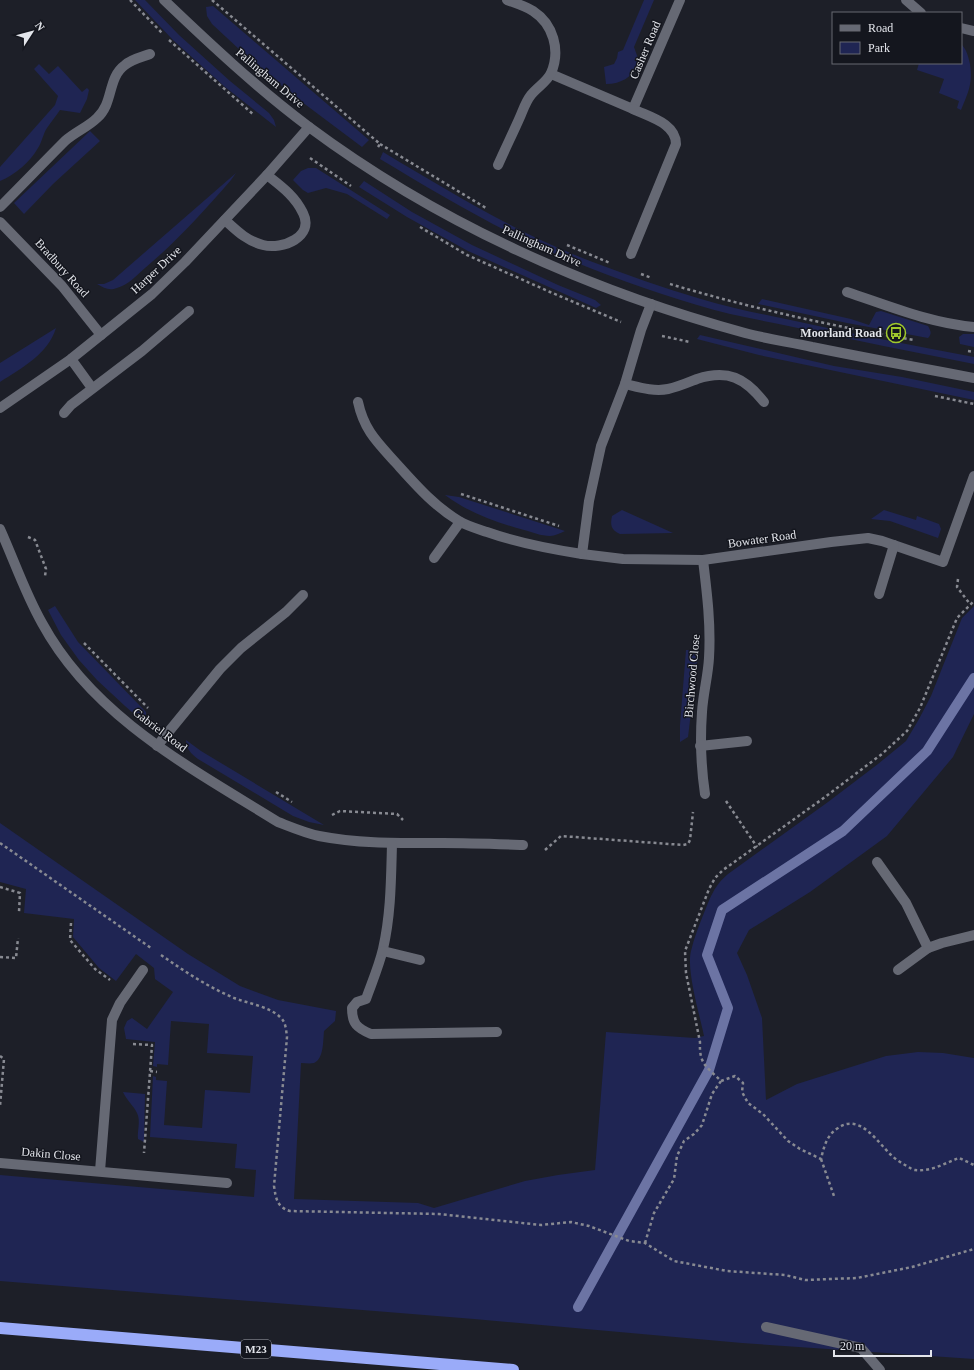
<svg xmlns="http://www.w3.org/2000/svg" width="974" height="1370" viewBox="0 0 974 1370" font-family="Georgia,serif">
	<rect width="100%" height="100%" fill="#1d1f28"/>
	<g fill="#1f2553">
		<path d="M 135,0 L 145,0 L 179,35 L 230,81 L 269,113 L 274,120 L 276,127 L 225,87 L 173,40 Z"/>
		<path d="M 644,0 L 654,0 L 634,47 L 640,64 C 631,77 622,84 606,84 L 604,67 L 614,64 L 617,58 L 618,52 L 623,50 Z"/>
		<path d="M 213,6 L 369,140 L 362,147 L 298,99 L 255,64 L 212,24 L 207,16 L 206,7 Z"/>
		<path d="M 961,44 C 967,50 968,56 970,64 C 973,84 968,93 961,110 L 957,108 L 959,101 L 939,93 L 944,79 L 917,70 L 919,63 L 961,63 Z"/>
		<path d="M 39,64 L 49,74 L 58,66 L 82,92 L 87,88 L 89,90 L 87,99 L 80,113 L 60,110 C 56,116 51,122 47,128 C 43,134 42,142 38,148 C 30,162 15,175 0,181 L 0,167 L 55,105 L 58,96 L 34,69 Z"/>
		<path d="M 90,131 L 100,141 L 53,184 L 24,214 L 14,203 Z"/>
		<path d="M 383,152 C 450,192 517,233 590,261 C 627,275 664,288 701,299 C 734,309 767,315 800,322 C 858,335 916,346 974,357 L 974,364 C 914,352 853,340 793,327 C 761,320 728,315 697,305 C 641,288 586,268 533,244 C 480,219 430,189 380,159 Z"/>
		<path d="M 308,168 L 316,168 L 390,215 L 387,219 L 347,194 L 326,188 L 308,193 L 303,190 L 293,180 L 301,171 Z"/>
		<path d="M 236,173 L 231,180 C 204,211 176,242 145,268 C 136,276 128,285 117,288 C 109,291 104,288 97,284 L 104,284 L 113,280 Z"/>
		<path d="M 364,181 L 412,212 L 472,245 L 558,285 L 595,300 L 601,305 L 596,308 L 468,251 L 407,217 L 359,187 Z"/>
		<path d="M 762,299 L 851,319 L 869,325 L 876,312 L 881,311 L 928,326 C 931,331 932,334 928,338 L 847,323 L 758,304 Z"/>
		<path d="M 56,328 C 48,354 22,368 0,382 L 0,363 Z"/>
		<path d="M 963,334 L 974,334 L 974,347 L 960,344 L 959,337 Z"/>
		<path d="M 700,335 L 834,366 L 902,377 L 974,392 L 974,400 L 759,355 L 697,339 Z"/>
		<path d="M 445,495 L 459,497 L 565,531 C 560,533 555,536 550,536 C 541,536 532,532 524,530 C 495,522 469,513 445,495 Z"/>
		<path d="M 622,510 L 673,533 L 620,534 C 611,530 610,525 612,516 Z"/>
		<path d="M 884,510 L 916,520 L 917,516 L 939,524 L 941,529 L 938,538 L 890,521 L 871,519 Z"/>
		<path d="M 55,606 L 78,642 L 146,712 L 146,715 L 133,713 L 125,706 L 97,680 L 79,660 L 61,635 L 48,610 Z"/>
		<path d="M 974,606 L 974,714 L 953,757 L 887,836 L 810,892 L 749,930 L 737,953 L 747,975 L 762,1018 L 766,1100 L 797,1084 L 886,1056 L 918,1052 L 943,1053 L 974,1058 L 974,1359 L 742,1343 L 474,1319 L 0,1281 L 0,1175 L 254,1197 L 256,1170 L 235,1168 L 237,1144 L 150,1137 L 153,1076 L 156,1077 L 156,1080 L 167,1081 L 164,1125 L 202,1128 L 205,1090 L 250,1093 L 253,1056 L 207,1053 L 209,1024 L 171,1021 L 168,1065 L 157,1064 L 157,1067 L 153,1066 L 155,1042 L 126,1039 L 124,1028 L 127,1021 L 132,1018 L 147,1029 L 173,992 L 155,979 L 154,968 L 136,954 L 116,981 L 99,968 L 73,937 L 74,919 L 24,913 L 26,889 L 0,882 L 0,823 L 188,954 L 240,986 L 278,1000 L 336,1011 L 335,1021 L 324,1031 C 323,1040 324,1059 314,1063 C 310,1064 305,1063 301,1063 L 294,1199 L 418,1203 L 434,1208 L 525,1181 L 558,1175 L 595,1170 L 606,1032 L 695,1038 L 704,1036 C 700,1016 686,970 691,951 C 694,938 699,925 704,913 C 711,896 714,886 728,874 L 828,802 L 878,764 L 906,741 L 919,719 L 931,696 L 962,618 Z"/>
		<path d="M 686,650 L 693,650 L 698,655 L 688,737 L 680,742 L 680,725 Z"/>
		<path d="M 186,740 L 201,751 L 324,825 L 309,822 L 293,816 L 198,759 C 191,754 186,748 186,740 Z"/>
		<path d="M 123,1092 L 145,1094 L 144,1142 L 138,1139 C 137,1131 141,1121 137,1113 C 134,1106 127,1101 123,1092 Z"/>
	</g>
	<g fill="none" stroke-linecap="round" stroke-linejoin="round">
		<path stroke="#6c74a4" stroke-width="10" d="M 578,1307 L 709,1070 L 728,1008 L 707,955 L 722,910 L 843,831 L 927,751 L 974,678"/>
		<g stroke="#888a92" stroke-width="2.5" stroke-dasharray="3 3" stroke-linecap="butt">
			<path d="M 130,0 L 163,34"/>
			<path d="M 212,0 L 380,144 L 378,147"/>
			<path d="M 169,40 L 254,115"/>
			<path d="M 380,144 L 486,208"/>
			<path d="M 310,158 L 351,186"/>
			<path d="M 420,227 L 467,255 L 550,292 L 621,322"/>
			<path d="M 567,245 L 610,263"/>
			<path d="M 641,274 L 652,278"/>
			<path d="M 670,284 C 750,308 832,326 914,340"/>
			<path d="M 662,336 L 690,342"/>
			<path d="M 968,351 L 974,352"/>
			<path d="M 935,396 L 974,404"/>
			<path d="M 461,494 L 559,526"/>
			<path d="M 28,537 L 35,540 L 46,569 L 45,576"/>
			<path d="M 958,579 L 957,587 L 970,604"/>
			<path d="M 84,643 L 148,708"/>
			<path d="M 276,792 L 292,802"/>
			<path d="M 726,801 L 757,847"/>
			<path d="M 332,815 L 340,811 L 397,814 L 403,820"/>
			<path d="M 0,843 L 151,948"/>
			<path d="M 545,850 L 561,836 L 683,845 L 688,844 L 690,840 L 693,812"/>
			<path d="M 0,887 L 20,893 L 19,912"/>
			<path d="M 71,923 L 70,940 L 95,969 L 110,980"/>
			<path d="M 161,955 C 184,971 208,987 234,998 C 247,1003 270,1007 280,1017 C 286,1022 286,1030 287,1037 L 274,1186 C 276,1199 277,1207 290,1211 L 439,1214 L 541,1225 L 571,1222 L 589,1226 L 629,1241 L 645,1243 L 674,1261 L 727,1271 L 785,1275 L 805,1280 L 857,1278 L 912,1267 L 974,1249"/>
			<path d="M 0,957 L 16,958 L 18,938"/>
			<path d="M 133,1044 L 152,1045 L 144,1153"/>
			<path d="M 0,1056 L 4,1059 L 0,1106"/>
			<path d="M 150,1071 L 157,1072"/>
			<path d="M 721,1081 L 735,1076 L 743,1083 L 742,1092 L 748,1103 L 763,1114 L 788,1141 L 800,1149 L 821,1159 C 824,1146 827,1135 838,1128 C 859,1113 877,1141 890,1154 C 895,1159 901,1163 907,1166 C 910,1168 913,1170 915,1170 C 931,1172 945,1163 959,1158 L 974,1165"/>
			<path d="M 821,1159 L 834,1196"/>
			<path d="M 645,1243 L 654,1213 L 674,1179 L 677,1156 L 684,1141 L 694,1134 L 702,1125 L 712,1094 L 721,1081 C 706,1066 699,1064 700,1042 L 686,973 L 685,951 L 709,889 L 715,878 L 723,870 L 821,800 L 882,754 L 907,731 L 920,708 L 957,618 L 974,601"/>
		</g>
		<g stroke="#666974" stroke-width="10">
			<path d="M 164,0 C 210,44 257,88 309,127 C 438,223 590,291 745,333 C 767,339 790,342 812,347 C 866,358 920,368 974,378"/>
			<path d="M 906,0 L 921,13"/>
			<path d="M 961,28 L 973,31"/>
			<path d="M 551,74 L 633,109 L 680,0"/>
			<path d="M 498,165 C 505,149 513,133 520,117 C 523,110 526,101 531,95 C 537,87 547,82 551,73 C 561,50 553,24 533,11 C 525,6 515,3 507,0"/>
			<path d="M 0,207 C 22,185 43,163 65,141 C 75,132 88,127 97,118 C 114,103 107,78 125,65 C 132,59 142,57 150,54"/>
			<path d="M 225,220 C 237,231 247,241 263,245 C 282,250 315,237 303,213 C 295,196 281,186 267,175"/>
			<path d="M 0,222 L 62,286 L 101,335"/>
			<path d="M 631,254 L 676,144 C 676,123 649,117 633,109"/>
			<path d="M 847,292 C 889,306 930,323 974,327"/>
			<path d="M 651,304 L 641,330 L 625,384 L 601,446 L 589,501 L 582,554 L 623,559 L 703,560 L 831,542 L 868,538 L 882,541 L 943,562 L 974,476"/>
			<path d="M 71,359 L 92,388"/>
			<path d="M 625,384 C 638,387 654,392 668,389 C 678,387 687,383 697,379 C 728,369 745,378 764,402"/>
			<path d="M 358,402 C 364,430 377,442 396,463 C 415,484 434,506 459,521 C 467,526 478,529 487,532 C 518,543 550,549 582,554"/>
			<path d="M 0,408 L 71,359 L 152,294 L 185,262 L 267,175 L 309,127"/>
			<path d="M 64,413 L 71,405 L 142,351 L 189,311"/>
			<path d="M 0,529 C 14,560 25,593 42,623 C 93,717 191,768 278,822 C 291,827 305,833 319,836 C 360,844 401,843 443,843 C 470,843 496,844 523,845"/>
			<path d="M 434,558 L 460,522"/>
			<path d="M 703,560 C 707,593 711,625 709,658 C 708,676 703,694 702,712 C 700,740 701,767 705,794"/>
			<path d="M 879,594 L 894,545"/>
			<path d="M 157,746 L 220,669 L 241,648 L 286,612 L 303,595"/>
			<path d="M 700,746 L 747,741"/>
			<path d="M 392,844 C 391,879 391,914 383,949 C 379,966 372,982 366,999 L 357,1002 L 352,1008 C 352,1024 357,1028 371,1034 L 497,1032"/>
			<path d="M 877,862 L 906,903 L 928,948 L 898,970"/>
			<path d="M 928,948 L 942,943 L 974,935"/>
			<path d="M 383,951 L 420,960"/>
			<path d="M 0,1163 L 227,1183"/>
			<path d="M 100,1171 L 112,1020 L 120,1003 L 143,970"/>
			<path d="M 766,1327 L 861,1348 L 880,1370"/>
		</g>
		<path stroke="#9aabf9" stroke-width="12" d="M 0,1328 L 513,1370"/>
	</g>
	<defs>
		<symbol id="bus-ring" viewBox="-11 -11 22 22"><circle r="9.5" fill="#14161e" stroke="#a0c92c" stroke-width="1.5"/><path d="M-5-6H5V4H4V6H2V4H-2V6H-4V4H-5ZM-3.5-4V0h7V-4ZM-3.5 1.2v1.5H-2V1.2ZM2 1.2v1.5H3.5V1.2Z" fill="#a0c92c"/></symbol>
	</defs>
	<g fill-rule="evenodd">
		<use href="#bus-ring" x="885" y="322" width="22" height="22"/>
	</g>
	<g text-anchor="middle" stroke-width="3" stroke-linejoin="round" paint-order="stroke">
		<rect fill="#14161e" stroke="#a5a7ae" stroke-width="1" x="241" y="1340" width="30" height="18" rx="3"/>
		<g font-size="11" font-weight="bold" fill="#e3e5eb">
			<text x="256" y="1353">M23</text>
		</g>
		<g font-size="12" fill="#e3e5eb" stroke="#14161e">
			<text transform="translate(645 50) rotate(-67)" y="4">Casher Road</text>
			<text transform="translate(270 78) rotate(40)" y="4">Pallingham Drive</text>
			<text transform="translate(542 246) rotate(24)" y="4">Pallingham Drive</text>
			<text transform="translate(62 268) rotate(48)" y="4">Bradbury Road</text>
			<text transform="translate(156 270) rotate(-43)" y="4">Harper Drive</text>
			<text transform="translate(762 539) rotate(-8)" y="4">Bowater Road</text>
			<text transform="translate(692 676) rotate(-85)" y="4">Birchwood Close</text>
			<text transform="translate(160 730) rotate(37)" y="4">Gabriel Road</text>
			<text transform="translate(51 1154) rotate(5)" y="4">Dakin Close</text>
		</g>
		<g font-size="12" font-weight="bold" fill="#e3e5eb" stroke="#14161e" text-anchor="end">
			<text x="882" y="337">Moorland Road</text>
		</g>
	</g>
	<rect x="832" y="12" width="130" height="52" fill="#14161e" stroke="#676970"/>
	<rect x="840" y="25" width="20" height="6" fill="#666974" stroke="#676970"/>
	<text x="868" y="32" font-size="12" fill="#e3e5eb">Road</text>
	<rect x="840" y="42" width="20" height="12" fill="#1f2553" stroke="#676970"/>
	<text x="868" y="52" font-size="12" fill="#e3e5eb">Park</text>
	<g transform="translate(32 32) rotate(54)" stroke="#14161e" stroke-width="3" paint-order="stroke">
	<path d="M0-3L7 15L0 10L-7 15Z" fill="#e3e5eb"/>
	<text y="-6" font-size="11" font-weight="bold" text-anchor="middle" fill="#e3e5eb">N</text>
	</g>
	<path d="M834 1350v6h97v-6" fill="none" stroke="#e3e5eb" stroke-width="2"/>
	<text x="840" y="1350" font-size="12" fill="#e3e5eb" stroke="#14161e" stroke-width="3" paint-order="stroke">20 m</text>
</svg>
